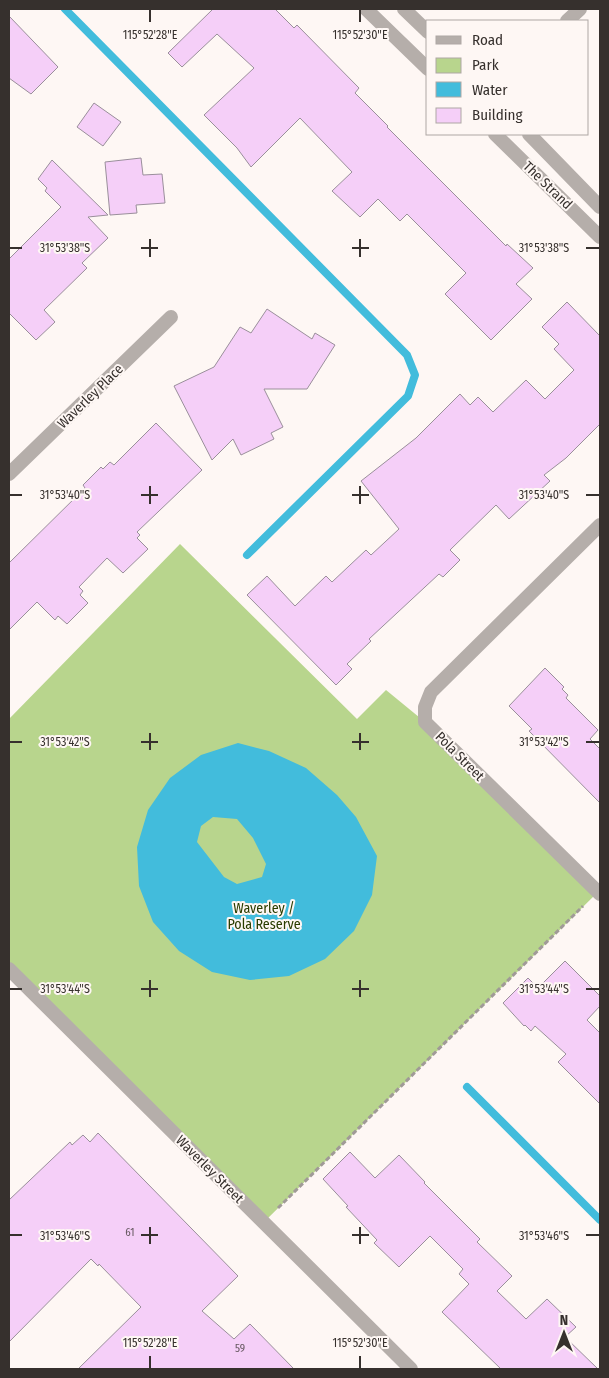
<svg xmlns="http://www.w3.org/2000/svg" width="609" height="1378" viewBox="0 0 609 1378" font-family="'Fira Sans Condensed',sans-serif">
	<rect width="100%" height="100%" fill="#fef7f4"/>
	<path fill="#b8d58d" d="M 180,544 L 357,719 L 386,690 L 425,722 L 598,892 L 264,1222 L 9,969 L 9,719 Z"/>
	<path fill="#42bcdc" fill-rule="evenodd" d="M 238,743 L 269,751 L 306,768 L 337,795 L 356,817 L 377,856 L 372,895 L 354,931 L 325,959 L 289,976 L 250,980 L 212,972 L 179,951 L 153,922 L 139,886 L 137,847 L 148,810 L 170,778 L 201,755 ZM 213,817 L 237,819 L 253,838 L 266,864 L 262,877 L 237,884 L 224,877 L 197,842 L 201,826 Z"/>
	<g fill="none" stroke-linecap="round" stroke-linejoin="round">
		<g stroke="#42bcdc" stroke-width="8">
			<path d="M 65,9 L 407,355 L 415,375 L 408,396 L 247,555"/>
			<path d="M 467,1087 L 600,1220"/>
		</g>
	</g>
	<g fill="#f5cff8" stroke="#9a8f9b">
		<path d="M 213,9 L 275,9 L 294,28 L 297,25 L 359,88 L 355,93 L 388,126 L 387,127 L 506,246 L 507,244 L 533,268 L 516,284 L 532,299 L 491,340 L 445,294 L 466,273 L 407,214 L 400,221 L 378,199 L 360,217 L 332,191 L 352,172 L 300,118 L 251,167 L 237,148 L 204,115 L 254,68 L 217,34 L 182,67 L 168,53 Z"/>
		<path d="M 9,16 L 58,67 L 31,94 L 9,78 Z"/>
		<path d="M 94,103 L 121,122 L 103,146 L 77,127 Z"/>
		<path d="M 141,158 L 143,175 L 162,174 L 165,203 L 136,205 L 137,213 L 110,215 L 105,162 Z"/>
		<path d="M 52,160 L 108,215 L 88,217 L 108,238 L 82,263 L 87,268 L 44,310 L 55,322 L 36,340 L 9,313 L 9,259 L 61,207 L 45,191 L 47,188 L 38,179 Z"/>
		<path d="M 567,302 L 600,336 L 600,424 L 566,458 L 544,475 L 550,481 L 509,519 L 496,505 L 450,550 L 460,560 L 443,577 L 439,574 L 369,639 L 371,641 L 347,664 L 352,669 L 336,685 L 247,595 L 267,576 L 295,606 L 326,576 L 332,582 L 366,550 L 371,555 L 399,529 L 361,481 L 416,438 L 460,394 L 470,405 L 478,397 L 493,412 L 526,380 L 545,399 L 574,370 L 554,349 L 559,344 L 542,327 Z"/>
		<path d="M 267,309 L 312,339 L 315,333 L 335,345 L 307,389 L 264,389 L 283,427 L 271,433 L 274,439 L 241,455 L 233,439 L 212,460 L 174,386 L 214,367 L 240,327 L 251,333 Z"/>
		<path d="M 156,423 L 202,470 L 137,532 L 140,535 L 137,538 L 148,549 L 123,573 L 107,558 L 79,587 L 83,591 L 80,595 L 88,603 L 67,624 L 58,616 L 55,620 L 37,602 L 9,630 L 9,563 L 85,488 L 83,485 L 101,467 L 103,469 L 110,462 L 114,465 Z"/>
		<path d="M 545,668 L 564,687 L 562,689 L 568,695 L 566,698 L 598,730 L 590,739 L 600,749 L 600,803 L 529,731 L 532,729 L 509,706 Z"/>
		<path d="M 565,961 L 600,996 L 600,1006 L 587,1020 L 600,1033 L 600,1104 L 558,1062 L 566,1054 L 535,1026 L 531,1031 L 525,1025 L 524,1026 L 503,1003 L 528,978 L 538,988 Z"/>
		<path d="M 98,1133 L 238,1276 L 202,1311 L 234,1339 L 250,1324 L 294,1369 L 78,1369 L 141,1307 L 99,1264 L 98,1266 L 91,1259 L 9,1342 L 9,1200 L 70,1142 L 72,1145 L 83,1135 L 90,1142 Z"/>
		<path d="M 350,1152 L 375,1178 L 399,1155 L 425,1182 L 424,1183 L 480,1239 L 477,1242 L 512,1276 L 497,1291 L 526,1319 L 547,1299 L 576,1327 L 565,1337 L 598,1369 L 501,1369 L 442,1312 L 469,1284 L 459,1274 L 463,1269 L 430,1236 L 399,1267 L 374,1243 L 377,1240 L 346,1207 L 348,1206 L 323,1179 Z"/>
	</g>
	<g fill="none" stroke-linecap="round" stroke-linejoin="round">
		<path stroke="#a09a97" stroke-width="3" stroke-dasharray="5 2.5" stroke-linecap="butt" d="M 278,1208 L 583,906"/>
		<g stroke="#b5aeaa" stroke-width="14">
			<path d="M 567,21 L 580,9"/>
			<path d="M 9,474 L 171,317"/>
			<path d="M 600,525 L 431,692 L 425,707 L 425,722 L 600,894"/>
		</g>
		<g stroke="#b5aeaa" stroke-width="14">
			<path d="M 366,9 L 428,69"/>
			<path d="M 404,9 L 428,32"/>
			<path d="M 495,134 L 600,237"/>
			<path d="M 529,134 L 600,207"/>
			<path d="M 9,969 L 411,1369"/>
		</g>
	</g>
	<path fill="none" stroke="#36302d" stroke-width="2" d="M 150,10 L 150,22M 360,10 L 360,22M 150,239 L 150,257M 360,239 L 360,257M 10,248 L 22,248M 141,248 L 158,248M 352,248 L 369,248M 586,248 L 599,248M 150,486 L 150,504M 360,486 L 360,504M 10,495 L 22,495M 141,495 L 158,495M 352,495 L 369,495M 586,495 L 599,495M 150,733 L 150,750M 360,733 L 360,750M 10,742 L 22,742M 141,742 L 158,742M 352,742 L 369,742M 586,742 L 599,742M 150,980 L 150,997M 360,980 L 360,997M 10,989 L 22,989M 141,989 L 158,989M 352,989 L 369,989M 586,989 L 599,989M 150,1227 L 150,1244M 360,1227 L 360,1244M 10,1235 L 22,1235M 141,1235 L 158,1235M 352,1235 L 369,1235M 586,1235 L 599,1235M 150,1356 L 150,1368M 360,1356 L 360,1368"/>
	<g text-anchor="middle" stroke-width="4" stroke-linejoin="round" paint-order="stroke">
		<g font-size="11" fill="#665860">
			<text x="130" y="1236">61</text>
			<text x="240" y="1352">59</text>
		</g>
		<g font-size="14" fill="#36302d" stroke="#fef7f4">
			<text transform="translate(548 185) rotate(44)" y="5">The Strand</text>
			<text transform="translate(90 396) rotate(-44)" y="5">Waverley Place</text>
			<text transform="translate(460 756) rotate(45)" y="5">Pola Street</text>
			<text transform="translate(210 1169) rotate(45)" y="5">Waverley Street</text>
		</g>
		<g font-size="14" fill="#2a3d00" stroke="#fef7f4">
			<text x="264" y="913">Waverley /<tspan x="264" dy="16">Pola Reserve</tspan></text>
		</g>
	</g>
	<g font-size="12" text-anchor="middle" fill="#36302d" stroke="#fef7f4" stroke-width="4" stroke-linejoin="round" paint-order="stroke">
		<text x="150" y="39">115°52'28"E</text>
		<text x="360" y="39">115°52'30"E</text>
		<text x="65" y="252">31°53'38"S</text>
		<text x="544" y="252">31°53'38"S</text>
		<text x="65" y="499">31°53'40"S</text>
		<text x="544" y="499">31°53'40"S</text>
		<text x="65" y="746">31°53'42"S</text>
		<text x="544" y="746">31°53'42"S</text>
		<text x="65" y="993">31°53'44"S</text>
		<text x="544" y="993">31°53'44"S</text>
		<text x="65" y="1240">31°53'46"S</text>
		<text x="544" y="1240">31°53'46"S</text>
		<text x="150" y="1347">115°52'28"E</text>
		<text x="360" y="1347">115°52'30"E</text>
	</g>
	<rect width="609" height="1378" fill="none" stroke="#36302d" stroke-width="20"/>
	<rect x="426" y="20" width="162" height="115" fill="#fef7f4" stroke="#aea7a4"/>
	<rect x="436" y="36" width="25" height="8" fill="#b5aeaa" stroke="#aea7a4"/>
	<text x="472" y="45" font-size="15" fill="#36302d">Road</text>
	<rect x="436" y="58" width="25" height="15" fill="#b8d58d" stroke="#aea7a4"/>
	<text x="472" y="70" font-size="15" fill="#36302d">Park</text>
	<rect x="436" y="82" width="25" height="15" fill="#42bcdc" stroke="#aea7a4"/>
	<text x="472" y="95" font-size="15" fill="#36302d">Water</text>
	<rect x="436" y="108" width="25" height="15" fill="#f5cff8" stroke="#aea7a4"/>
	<text x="472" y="120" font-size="15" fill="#36302d">Building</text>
	<g transform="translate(564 1333)" stroke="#fef7f4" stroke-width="4" paint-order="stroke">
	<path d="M0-4L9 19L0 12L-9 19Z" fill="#36302d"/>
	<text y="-8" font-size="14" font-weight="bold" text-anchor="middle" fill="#36302d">N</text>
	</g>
</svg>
